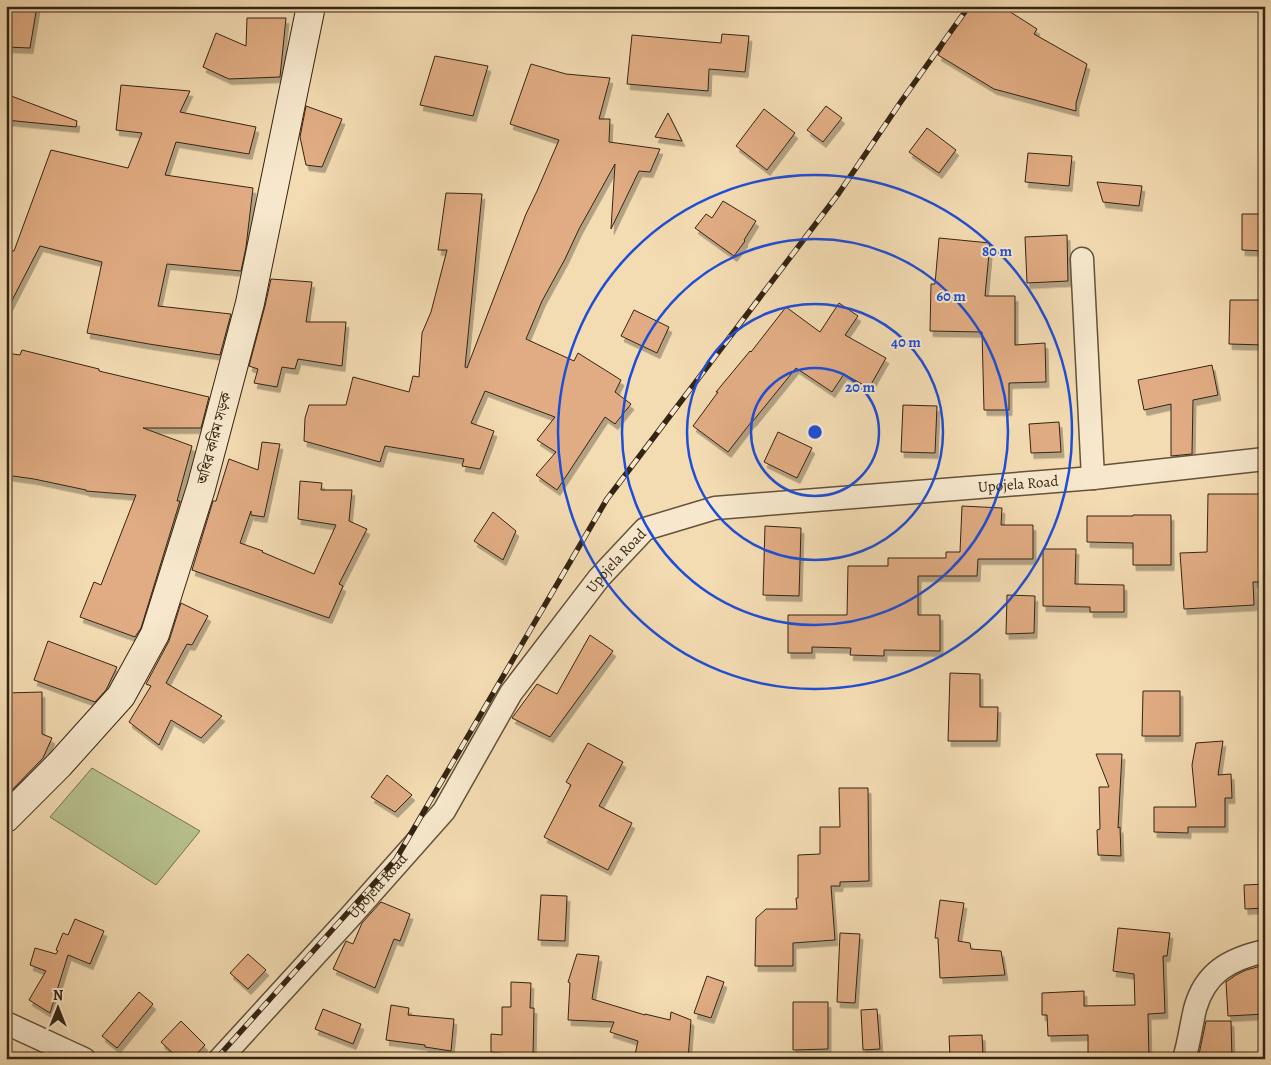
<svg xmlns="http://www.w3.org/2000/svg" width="1271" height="1065" viewBox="0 0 1271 1065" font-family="Alegreya,'Noto Serif Bengali',serif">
	<defs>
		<filter id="shadow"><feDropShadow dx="3" dy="5.5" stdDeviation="0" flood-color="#0004"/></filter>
	</defs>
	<rect width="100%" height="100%" fill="#f3dbb2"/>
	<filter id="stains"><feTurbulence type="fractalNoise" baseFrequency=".004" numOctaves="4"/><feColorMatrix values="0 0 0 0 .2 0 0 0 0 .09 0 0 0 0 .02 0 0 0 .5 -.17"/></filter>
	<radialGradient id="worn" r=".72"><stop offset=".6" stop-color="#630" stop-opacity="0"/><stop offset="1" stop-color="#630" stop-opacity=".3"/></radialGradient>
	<path fill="#b7c18f" stroke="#767251" d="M 92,768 L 200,831 L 156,885 L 50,817 Z"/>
	<g fill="#e1ac83" stroke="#342413" filter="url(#shadow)">
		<path d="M 8,6 L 37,6 L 30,48 L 6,47 L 6,18 Z"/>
		<path d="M 968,6 L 1001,6 L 1037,29 L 1034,34 L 1087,64 L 1076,103 L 1076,111 L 994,89 L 938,55 Z"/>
		<path d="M 247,18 L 286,18 L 280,77 L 229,79 L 203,67 L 216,33 L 246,46 Z"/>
		<path d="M 722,34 L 749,36 L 745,72 L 709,69 L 708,91 L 627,84 L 632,35 L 721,43 Z"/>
		<path d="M 435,56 L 488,66 L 473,116 L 420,105 Z"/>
		<path d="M 531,64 L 566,74 L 610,78 L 599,119 L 610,119 L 609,142 L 660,149 L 650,172 L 639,171 L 611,229 L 615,164 L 579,229 L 565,259 L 542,301 L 526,339 L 574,361 L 578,353 L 621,380 L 615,392 L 631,404 L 615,424 L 605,417 L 557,490 L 536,475 L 556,452 L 537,440 L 555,417 L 485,391 L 471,423 L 494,431 L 480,469 L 462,466 L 464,459 L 385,446 L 380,462 L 304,441 L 305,418 L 309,405 L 346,405 L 353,377 L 409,392 L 413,376 L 419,377 L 422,333 L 431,312 L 447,250 L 438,250 L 446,193 L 482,194 L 465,367 L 467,368 L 526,214 L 537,191 L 559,140 L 510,124 Z"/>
		<path d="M 121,85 L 190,91 L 180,112 L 256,127 L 249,154 L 176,142 L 165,175 L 253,188 L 246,247 L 241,271 L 167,264 L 158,306 L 231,314 L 220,355 L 149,344 L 87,333 L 102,262 L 40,246 L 6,312 L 6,250 L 14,251 L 51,150 L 128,168 L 142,133 L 116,130 Z"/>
		<path d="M 6,94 L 77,121 L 76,127 L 6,120 Z"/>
		<path d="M 306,106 L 342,119 L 322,167 L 306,165 L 300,137 Z"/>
		<path d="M 826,106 L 842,118 L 823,142 L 807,130 Z"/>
		<path d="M 764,109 L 795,133 L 767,170 L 736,146 Z"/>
		<path d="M 668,113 L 682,141 L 655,137 Z"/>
		<path d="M 927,128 L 956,150 L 939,173 L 909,152 Z"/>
		<path d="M 1028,153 L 1072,156 L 1069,186 L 1025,182 Z"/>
		<path d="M 1097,182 L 1142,186 L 1139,206 L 1103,202 Z"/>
		<path d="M 723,201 L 756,221 L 744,240 L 745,241 L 734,256 L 695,228 L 706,214 L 712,218 Z"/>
		<path d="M 1242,214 L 1265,214 L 1265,251 L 1242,250 Z"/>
		<path d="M 1067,235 L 1068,281 L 1027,283 L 1025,237 Z"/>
		<path d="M 939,238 L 990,243 L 985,296 L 1015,296 L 1015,345 L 1045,343 L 1046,382 L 1009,383 L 1009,410 L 984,410 L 982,332 L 930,331 L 931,284 L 935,284 Z"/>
		<path d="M 271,279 L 312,282 L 306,322 L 346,322 L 342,366 L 298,359 L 295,369 L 282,367 L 277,387 L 254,383 L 258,369 L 249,366 L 265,306 Z"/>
		<path d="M 1230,300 L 1265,300 L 1265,345 L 1229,344 Z"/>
		<path d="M 839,303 L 858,316 L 845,335 L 886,358 L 869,388 L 844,374 L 832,392 L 796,368 L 753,421 L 752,421 L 728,452 L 693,426 L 718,392 L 716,392 L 750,351 L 751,352 L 786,307 L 820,332 Z"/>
		<path d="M 634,310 L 669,327 L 657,353 L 621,336 Z"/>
		<path d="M 22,350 L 99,369 L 99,371 L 209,397 L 201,428 L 143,428 L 192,446 L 177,501 L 180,501 L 141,628 L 135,637 L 80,617 L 94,582 L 101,585 L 136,495 L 86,491 L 86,490 L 34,479 L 6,475 L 6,449 L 10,429 L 6,429 L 6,353 L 20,355 Z"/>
		<path d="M 1212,365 L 1218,395 L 1193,400 L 1192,454 L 1171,456 L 1171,404 L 1144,410 L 1138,380 Z"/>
		<path d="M 903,405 L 937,406 L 935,453 L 901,452 Z"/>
		<path d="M 1059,422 L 1061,452 L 1031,453 L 1029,424 Z"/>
		<path d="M 778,432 L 812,448 L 797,478 L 764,462 Z"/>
		<path d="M 262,442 L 280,444 L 264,517 L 251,515 L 251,511 L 240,543 L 263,551 L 262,552 L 314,574 L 336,525 L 298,519 L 300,481 L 322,483 L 321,490 L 352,490 L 349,521 L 367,529 L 339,584 L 343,586 L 329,618 L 192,570 L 213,501 L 216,501 L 229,459 L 258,470 Z"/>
		<path d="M 1208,494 L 1265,494 L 1265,582 L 1253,582 L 1254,605 L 1184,609 L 1180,553 L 1207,552 Z"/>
		<path d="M 962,506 L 1002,508 L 1001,525 L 1033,525 L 1033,559 L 978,559 L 977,576 L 918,576 L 918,615 L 940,615 L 940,651 L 884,650 L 884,656 L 850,655 L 851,648 L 812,647 L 812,653 L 788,653 L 788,615 L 847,615 L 848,566 L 888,566 L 888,558 L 946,558 L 946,552 L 960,552 Z"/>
		<path d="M 493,512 L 516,531 L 503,560 L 474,541 Z"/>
		<path d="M 1133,515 L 1171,515 L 1171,565 L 1133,565 L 1133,543 L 1087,542 L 1087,516 L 1133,516 Z"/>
		<path d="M 765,526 L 801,528 L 799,596 L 763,595 Z"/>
		<path d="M 1043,549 L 1076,549 L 1075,584 L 1124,585 L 1124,612 L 1090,612 L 1090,607 L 1043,606 Z"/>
		<path d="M 1007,595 L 1035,596 L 1034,633 L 1006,634 Z"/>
		<path d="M 181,603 L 208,616 L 192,645 L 187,644 L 166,683 L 222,716 L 201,738 L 171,720 L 159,745 L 129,722 L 151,686 L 146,684 L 169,641 Z"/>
		<path d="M 590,635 L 613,651 L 550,737 L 512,718 L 537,684 L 557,694 Z"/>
		<path d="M 48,641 L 117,667 L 106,690 L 95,702 L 34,680 Z"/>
		<path d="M 950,673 L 980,674 L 980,707 L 998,707 L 997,741 L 948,741 Z"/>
		<path d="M 1143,691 L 1180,691 L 1180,736 L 1142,736 Z"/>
		<path d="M 42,692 L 42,734 L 52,738 L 43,758 L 6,796 L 6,693 Z"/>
		<path d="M 1223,741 L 1218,775 L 1231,774 L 1232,798 L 1225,798 L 1225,827 L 1188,827 L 1188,833 L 1154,832 L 1154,807 L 1196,807 L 1192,765 L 1196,743 Z"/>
		<path d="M 588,743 L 623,762 L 599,806 L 632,823 L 608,870 L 544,837 L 571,785 L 566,782 Z"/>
		<path d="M 1096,754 L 1122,754 L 1118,828 L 1120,827 L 1121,856 L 1098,855 L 1097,830 L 1100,829 L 1099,787 L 1109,787 Z"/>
		<path d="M 387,775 L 412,795 L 395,812 L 371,797 Z"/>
		<path d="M 839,788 L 868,788 L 869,881 L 840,882 L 840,886 L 831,886 L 835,940 L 793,943 L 793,966 L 755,966 L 756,918 L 766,909 L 797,909 L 796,898 L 798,898 L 798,855 L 820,854 L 820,827 L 840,827 Z"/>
		<path d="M 1265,884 L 1265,908 L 1245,909 L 1244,885 Z"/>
		<path d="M 541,895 L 567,896 L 565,941 L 538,940 Z"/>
		<path d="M 940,900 L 964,903 L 958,941 L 970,943 L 971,949 L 1001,951 L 1005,975 L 940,978 L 938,938 L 935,938 Z"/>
		<path d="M 381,902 L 410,914 L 400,941 L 394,939 L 375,988 L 333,969 L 346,941 L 353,944 L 362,923 Z"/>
		<path d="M 75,919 L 104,931 L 90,964 L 68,955 L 50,1013 L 29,1000 L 46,971 L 30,965 L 35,948 L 56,954 L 58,951 L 56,950 L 63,933 L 68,935 Z"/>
		<path d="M 1118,928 L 1170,933 L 1167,956 L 1163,956 L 1165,1013 L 1148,1014 L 1149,1059 L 1088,1059 L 1088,1035 L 1048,1036 L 1047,1015 L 1042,1015 L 1042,993 L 1084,991 L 1084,1006 L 1135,1005 L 1134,974 L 1113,971 Z"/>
		<path d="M 840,933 L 860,934 L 855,1003 L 837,1002 Z"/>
		<path d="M 248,954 L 266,970 L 248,989 L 230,973 Z"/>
		<path d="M 577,954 L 599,956 L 592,999 L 645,1015 L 645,1014 L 670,1020 L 671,1012 L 691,1020 L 688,1059 L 634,1059 L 638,1041 L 610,1032 L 614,1022 L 568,1020 L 570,983 L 568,982 Z"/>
		<path d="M 1265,965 L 1265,1014 L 1228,1016 L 1226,982 L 1236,975 L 1246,970 Z"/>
		<path d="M 707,976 L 724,982 L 711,1018 L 694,1013 Z"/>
		<path d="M 511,982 L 531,983 L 530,1008 L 534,1008 L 533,1057 L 491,1052 L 491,1034 L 502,1035 L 502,1007 L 511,1007 Z"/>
		<path d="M 139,992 L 153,1004 L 117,1048 L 102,1036 Z"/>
		<path d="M 793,1002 L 828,1002 L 828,1049 L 793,1050 Z"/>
		<path d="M 391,1005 L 409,1008 L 408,1015 L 454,1019 L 451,1051 L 425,1047 L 425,1045 L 386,1040 Z"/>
		<path d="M 323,1009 L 361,1024 L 353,1044 L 315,1029 Z"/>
		<path d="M 877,1009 L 880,1049 L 863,1050 L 861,1010 Z"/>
		<path d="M 181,1021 L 205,1045 L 192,1059 L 179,1059 L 161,1042 Z"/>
		<path d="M 1206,1021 L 1231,1021 L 1232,1059 L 1198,1059 Z"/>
		<path d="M 982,1035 L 983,1054 L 950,1056 L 949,1036 Z"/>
	</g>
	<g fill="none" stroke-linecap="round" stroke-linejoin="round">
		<defs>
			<g id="street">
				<path d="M 1082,259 L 1093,478"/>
				<path d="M 6,1023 L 84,1059"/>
				<path id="s1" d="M 220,1059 L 349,918 L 444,811 L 511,693 L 599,578 L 645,529 L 715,508 L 1093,478 L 1265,459"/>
				<path d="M 1184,1059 C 1189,1043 1191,1026 1195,1009 C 1205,972 1230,959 1265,951"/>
			</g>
			<path id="secondary" d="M 6,818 L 59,765 L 121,696 L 155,634 L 201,488 L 250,303 L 311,6"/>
		</defs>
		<use href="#street" stroke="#64523b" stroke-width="25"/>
		<use href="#secondary" stroke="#342413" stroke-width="30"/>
		<use href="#street" stroke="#f7e8cd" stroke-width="22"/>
		<use href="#secondary" stroke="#f7e8cd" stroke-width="28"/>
		<defs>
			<path id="rail" d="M 216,1059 L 396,859 L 607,499 L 839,193 L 900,103 L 969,6"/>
		</defs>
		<use href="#rail" stroke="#342413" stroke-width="5.5"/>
		<use href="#rail" stroke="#f7e8cd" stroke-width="4" stroke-dasharray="11" stroke-linecap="butt"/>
	</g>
	<g fill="none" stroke="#1d4ed8" stroke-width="2.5">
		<circle cx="815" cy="432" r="64"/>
		<circle cx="815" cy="432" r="128"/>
		<circle cx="815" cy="432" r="193"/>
		<circle cx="815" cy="432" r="257"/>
	</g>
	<g text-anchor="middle" stroke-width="4" stroke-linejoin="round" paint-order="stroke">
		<g font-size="15" fill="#342413" stroke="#f7e8cd">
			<text transform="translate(214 438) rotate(-75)" y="5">অধির করিম সড়ক</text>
			<text dy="5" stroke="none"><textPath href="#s1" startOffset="1059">Upojela Road</textPath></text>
			<text dy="5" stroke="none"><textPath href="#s1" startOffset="639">Upojela Road</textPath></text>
			<text dy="5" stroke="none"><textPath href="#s1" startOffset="234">Upojela Road</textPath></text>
		</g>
	</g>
	<circle cx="815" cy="432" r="8" fill="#1d4ed8" stroke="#f7e8cd" stroke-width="2.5"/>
	<g font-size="15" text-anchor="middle" font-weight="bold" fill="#1d4ed8" stroke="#f7e8cd" stroke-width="4" stroke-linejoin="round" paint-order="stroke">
		<text x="997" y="256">80 m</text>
		<text x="951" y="301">60 m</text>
		<text x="906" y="347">40 m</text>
		<text x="860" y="392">20 m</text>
	</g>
	<rect width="1271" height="1065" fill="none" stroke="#f3dbb2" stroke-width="25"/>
	<rect x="8" y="8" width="1256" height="1050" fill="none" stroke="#342413" stroke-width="2.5"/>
	<rect x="12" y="12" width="1246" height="1040" fill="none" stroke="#342413"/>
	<g transform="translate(58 1008)" stroke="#f7e8cd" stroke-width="4" paint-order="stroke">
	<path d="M0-4L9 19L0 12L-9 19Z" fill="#342413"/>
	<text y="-8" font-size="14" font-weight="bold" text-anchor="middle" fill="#342413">N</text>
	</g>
	<rect width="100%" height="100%" filter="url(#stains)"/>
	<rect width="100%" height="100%" fill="url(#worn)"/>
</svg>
